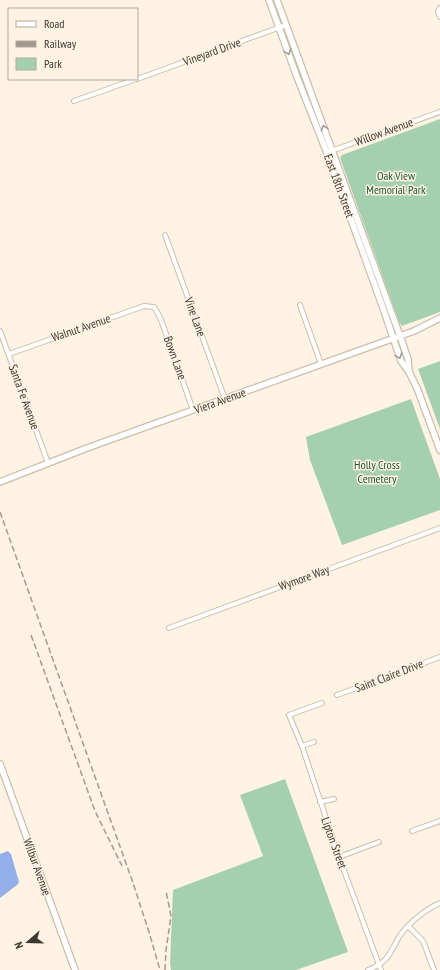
<svg xmlns="http://www.w3.org/2000/svg" width="440" height="970" viewBox="0 0 440 970" font-family="'PT Sans Narrow',sans-serif">
	<rect width="100%" height="100%" fill="#fff3e4"/>
	<g fill="#a5d0ad">
		<path d="M 440,119 L 440,312 L 402,326 L 399,322 L 340,158 L 342,155 Z"/>
		<path d="M 440,361 L 440,429 L 418,369 Z"/>
		<path d="M 411,399 L 440,479 L 440,510 L 342,545 L 310,460 L 306,437 Z"/>
		<path d="M 285,779 L 348,952 L 296,970 L 171,970 L 170,964 L 173,890 L 263,856 L 240,795 Z"/>
	</g>
	<path fill="#93aee9" d="M 8,851 L 11,854 L 19,882 L 17,885 L 0,898 L 0,854 Z"/>
	<g fill="none" stroke-linecap="round" stroke-linejoin="round">
		<defs>
			<g id="street">
				<path d="M 440,8 L 438,11 L 440,17"/>
				<path d="M 137,79 L 286,25"/>
				<path d="M 74,101 L 136,79"/>
				<path d="M 331,151 L 440,112"/>
				<path d="M 165,235 L 225,399"/>
				<path d="M 300,305 L 321,364"/>
				<path d="M 0,331 L 48,463"/>
				<path d="M 9,354 L 144,306 L 154,307 L 160,317 L 193,410"/>
				<path d="M 169,628 L 440,528"/>
				<path d="M 337,695 L 440,657"/>
				<path d="M 322,703 L 289,715 L 302,746 L 339,857 L 381,970"/>
				<path d="M 302,746 L 314,742"/>
				<path d="M 320,802 L 334,799"/>
				<path d="M 412,831 L 440,821"/>
				<path d="M 339,857 L 379,842"/>
				<path d="M 408,926 L 423,941 L 434,970"/>
				<path d="M 368,970 C 391,961 389,952 401,934 C 410,922 426,909 440,903"/>
			</g>
			<g id="secondary">
				<path d="M 269,0 L 297,77 L 327,153 L 383,308 L 401,361 L 409,372 L 417,388 L 440,450"/>
				<path d="M 277,0 L 400,336 L 408,359 L 409,371"/>
				<path d="M 0,482 L 87,448 L 414,331 L 440,318"/>
				<path d="M 0,764 L 75,970"/>
			</g>
		</defs>
		<use href="#street" stroke="#cbbdaa" stroke-width="6"/>
		<use href="#secondary" stroke="#cbbdaa" stroke-width="8"/>
		<use href="#street" stroke="#fff" stroke-width="4"/>
		<use href="#secondary" stroke="#fff" stroke-width="5.5"/>
		<g stroke="#a39a8e" stroke-width="1.5" stroke-dasharray="6 3" stroke-linecap="butt">
			<path d="M 0,512 L 132,880 L 149,932 L 160,970"/>
			<path d="M 31,635 L 95,811 L 122,866"/>
			<path d="M 165,970 L 166,950 L 171,916 L 166,891"/>
		</g>
	</g>
	<defs><path id="oneway-chevron" d="M-2-3.5L2.5 0L-2 3.5" fill="none" stroke-width="1.6" stroke-linecap="round" stroke-linejoin="round"/></defs>
	<g stroke="#9e9c98">
		<use href="#oneway-chevron" transform="translate(288 52) rotate(70)"/>
		<use href="#oneway-chevron" transform="translate(324 128) rotate(-110)"/>
		<use href="#oneway-chevron" transform="translate(399 356) rotate(70)"/>
	</g>
	<g text-anchor="middle" stroke-width="3" stroke-linejoin="round" paint-order="stroke">
		<g font-size="12" fill="#3d3830" stroke="#fff3e4">
			<text transform="translate(212 52) rotate(-20)" y="4">Vineyard Drive</text>
			<text transform="translate(384 132) rotate(-20)" y="4">Willow Avenue</text>
			<text transform="translate(339 186) rotate(70)" y="4">East 18th Street</text>
			<text transform="translate(195 317) rotate(70)" y="4">Vine Lane</text>
			<text transform="translate(81 328) rotate(-19)" y="4">Walnut Avenue</text>
			<text transform="translate(175 358) rotate(70)" y="4">Bown Lane</text>
			<text transform="translate(24 397) rotate(70)" y="4">Santa Fe Avenue</text>
			<text transform="translate(220 401) rotate(-20)" y="4">Viera Avenue</text>
			<text transform="translate(304 578) rotate(-20)" y="4">Wymore Way</text>
			<text transform="translate(389 676) rotate(-21)" y="4">Saint Claire Drive</text>
			<text transform="translate(334 843) rotate(70)" y="4">Lipton Street</text>
			<text transform="translate(37 867) rotate(70)" y="4">Wilbur Avenue</text>
		</g>
		<g font-size="12" fill="#19582d" stroke="#fff3e4">
			<text x="396" y="180">Oak View<tspan x="396" dy="14">Memorial Park</tspan></text>
			<text x="377" y="469">Holly Cross<tspan x="377" dy="14">Cemetery</tspan></text>
		</g>
	</g>
	<rect x="8" y="8" width="130" height="72" fill="#fff3e4" stroke="#b1a89c"/>
	<rect x="16" y="21" width="20" height="6" fill="#ffffff" stroke="#b1a89c"/>
	<text x="44" y="28" font-size="12" fill="#3d3830">Road</text>
	<rect x="16" y="41" width="20" height="6" fill="#a39a8e" stroke="#b1a89c"/>
	<text x="44" y="48" font-size="12" fill="#3d3830">Railway</text>
	<rect x="16" y="58" width="20" height="12" fill="#a5d0ad" stroke="#b1a89c"/>
	<text x="44" y="68" font-size="12" fill="#3d3830">Park</text>
	<g transform="translate(28 942) rotate(250)" stroke="#fff3e4" stroke-width="3" paint-order="stroke">
	<path d="M0-3L7 15L0 10L-7 15Z" fill="#3d3830"/>
	<text y="-6" font-size="11" font-weight="bold" text-anchor="middle" fill="#3d3830">N</text>
	</g>
</svg>
